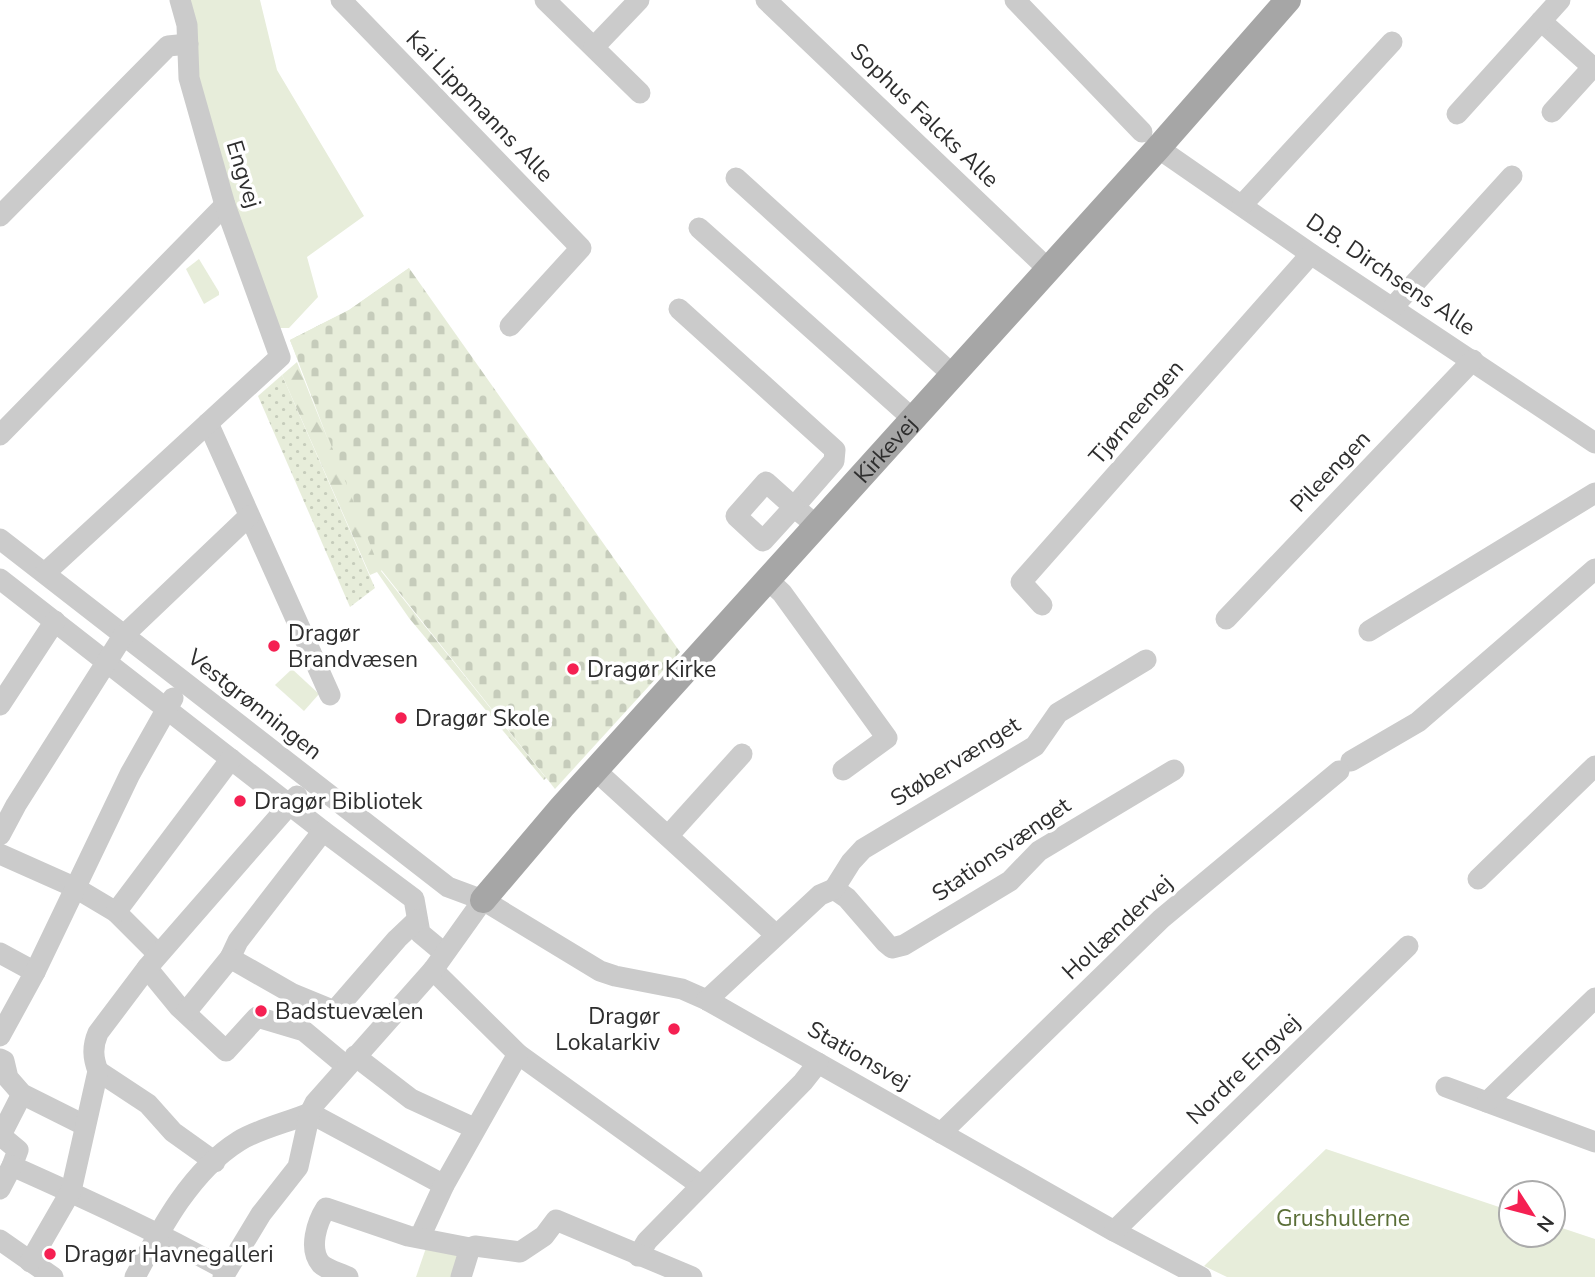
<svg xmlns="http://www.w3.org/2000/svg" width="1595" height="1277" viewBox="0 0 1595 1277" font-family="'Nunito Sans',sans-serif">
	<defs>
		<pattern id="grass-dots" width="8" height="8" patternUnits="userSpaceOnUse" patternTransform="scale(1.75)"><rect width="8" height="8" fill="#e7edda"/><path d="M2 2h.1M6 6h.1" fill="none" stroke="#c6ccbb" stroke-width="1.8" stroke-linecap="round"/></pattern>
		<pattern id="forest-firs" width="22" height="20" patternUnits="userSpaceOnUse" patternTransform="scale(1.75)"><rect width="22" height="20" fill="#e7edda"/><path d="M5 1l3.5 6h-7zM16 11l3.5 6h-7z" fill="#c6ccbb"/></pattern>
		<pattern id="cemetery-stones" width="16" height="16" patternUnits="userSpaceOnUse" patternTransform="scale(1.75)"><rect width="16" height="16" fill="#e7edda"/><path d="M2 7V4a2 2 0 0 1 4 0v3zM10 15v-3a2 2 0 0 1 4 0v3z" fill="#c6ccbb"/></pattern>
	</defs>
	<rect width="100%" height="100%" fill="#fff"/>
	<path fill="url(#grass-dots)" d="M 282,375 L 375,588 L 350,607 L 258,396 Z"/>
	<path fill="url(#forest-firs)" d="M 409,268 L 433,509 L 381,571 L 546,778 L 544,780 L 409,618 L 377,572 L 370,575 L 282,375 L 297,362 L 330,445 L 290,340 L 349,310 Z"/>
	<path fill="url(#cemetery-stones)" d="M 409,268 L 680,652 L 555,789 L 379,567 L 290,340 L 349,310 Z"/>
	<g fill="#e7edda">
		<path d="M 188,0 L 260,0 L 277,70 L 364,216 L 307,257 L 318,297 L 289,328 L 276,328 L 234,211 L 197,77 Z"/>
		<path d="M 199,259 L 219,292 L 219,295 L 204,304 L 186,269 Z"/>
		<path d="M 292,669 L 319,694 L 304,711 L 275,685 Z"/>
		<path d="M 1326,1149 L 1511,1211 L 1511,1235 L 1553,1235 L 1553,1225 L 1595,1239 L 1595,1277 L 1227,1277 L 1204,1266 Z"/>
		<path d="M 427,1245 L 459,1254 L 451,1277 L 416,1277 Z"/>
	</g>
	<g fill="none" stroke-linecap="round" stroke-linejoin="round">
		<g stroke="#cbcbcb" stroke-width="21">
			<path d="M 341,0 L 581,248 L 510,326"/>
			<path d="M 545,0 L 640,93"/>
			<path d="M 766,0 L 1048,269"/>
			<path d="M 1015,0 L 1142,132"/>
			<path d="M 1541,21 L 1588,63 L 1591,69 L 1552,112"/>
			<path d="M 594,47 L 639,0"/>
			<path d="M 1457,114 L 1560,0"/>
			<path d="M 1158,148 L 1311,254 L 1595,443"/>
			<path d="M 736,178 L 953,375"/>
			<path d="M 1242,205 L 1392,42"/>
			<path d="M 0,216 L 168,46 L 188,44"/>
			<path d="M 699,228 L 913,419"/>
			<path d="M 1393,307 L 1512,176"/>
			<path d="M 679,309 L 835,450 L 834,461 L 794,507 L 816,525"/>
			<path d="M 208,423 L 330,695"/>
			<path d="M 0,435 L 225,205"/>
			<path d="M 766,482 L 794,507 L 763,541 L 736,516 Z"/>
			<path d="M 0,539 L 448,887 L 483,900 L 600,971 L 615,976 L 682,989 L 707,1000 L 1114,1231 L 1201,1277"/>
			<path d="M 45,573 L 280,357 L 225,205 L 189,78 L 187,25 L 180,0"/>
			<path d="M 0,579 L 323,831 L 414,899 L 420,933 L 444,953"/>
			<path d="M 768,580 L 782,593 L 887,738 L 843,770"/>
			<path d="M 1042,605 L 1021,582 L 1311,254"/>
			<path d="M 1226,619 L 1473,360"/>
			<path d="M 1369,631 L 1595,493"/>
			<path d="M 0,705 L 55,621"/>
			<path d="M 1351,761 L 1418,722 L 1595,569"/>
			<path d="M 595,770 L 776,935"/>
			<path d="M 0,835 L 16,805 L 123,636 L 249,516"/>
			<path d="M 668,836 L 742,754"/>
			<path d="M 0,854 L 74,887 L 116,912 L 158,954"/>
			<path d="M 1478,879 L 1595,766"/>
			<path d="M 834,889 L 847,898 L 886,943 L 892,948 L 904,945 L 1010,881 L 1039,851 L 1174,770"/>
			<path d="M 834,889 L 851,862 L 863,849 L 1035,746 L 1058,713 L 1146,660"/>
			<path d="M 116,912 L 231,759"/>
			<path d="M 0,953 L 35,972"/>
			<path d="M 230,958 L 238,941 L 323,831"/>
			<path d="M 147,968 L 179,1007 L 226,1051 L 257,1017 L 304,1031 L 346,1066"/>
			<path d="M 433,970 L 518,1054 L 700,1185"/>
			<path d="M 707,1000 L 820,895 L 834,889"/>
			<path d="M 186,1012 L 230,958 L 293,994 L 332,1010 L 338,1007 L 397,939 L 417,920"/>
			<path d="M 0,1036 L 35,972 L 130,774 L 173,698"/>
			<path d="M 355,1056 L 411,1099 L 474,1128"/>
			<path d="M 0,1059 L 4,1061 L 8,1078 L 22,1094 L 84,1125"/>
			<path d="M 98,1071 L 148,1104 L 173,1132 L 215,1162"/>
			<path d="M 1446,1087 L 1595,1142"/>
			<path d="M 1487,1102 L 1595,998"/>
			<path d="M 310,1113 L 444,1185"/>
			<path d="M 941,1133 L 1161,919 L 1339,771"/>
			<path d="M 0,1135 L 18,1150 L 12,1166 C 86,1199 156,1231 226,1270"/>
			<path d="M 1,1135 L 22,1094"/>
			<path d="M 0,1189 L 12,1166"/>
			<path d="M 1114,1231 L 1408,946"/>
			<path d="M 420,1237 L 444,1185 L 518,1054"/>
			<path d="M 0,1240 L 53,1277"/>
			<path d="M 638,1256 L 647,1241 L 803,1082 L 818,1063"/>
			<path d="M 30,1262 L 71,1191 L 98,1071 C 93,1058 92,1047 98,1033 L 147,968 L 297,796"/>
			<path d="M 135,1277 C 161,1228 191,1171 239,1141 C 258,1129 289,1122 310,1113"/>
			<path d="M 223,1277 L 261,1214 L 298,1167 L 310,1113 L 315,1103 L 433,970 L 483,900"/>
			<path d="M 348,1277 C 340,1273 327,1270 321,1264 C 308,1249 317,1222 326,1208 L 408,1236 L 470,1248 L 475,1246 L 520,1252 L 544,1236 L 556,1220 L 692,1277"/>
			<path d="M 461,1277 L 470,1248"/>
		</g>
		<path stroke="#a6a6a6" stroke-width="26" id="s1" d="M 483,900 L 562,807 L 1158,148 L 1288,0"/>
	</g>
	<g fill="#f52052" stroke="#fff" stroke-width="2.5">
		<circle cx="274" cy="646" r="7"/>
		<circle cx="573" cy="669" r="7"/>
		<circle cx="401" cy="718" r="7"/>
		<circle cx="240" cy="801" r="7"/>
		<circle cx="261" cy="1011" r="7"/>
		<circle cx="674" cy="1029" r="7"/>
		<circle cx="50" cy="1254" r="7"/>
	</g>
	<g text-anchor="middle" stroke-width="7" stroke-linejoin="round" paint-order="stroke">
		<g font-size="23" fill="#2e2e2e" stroke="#fff">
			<text transform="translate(480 106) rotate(46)" y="8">Kai Lippmanns Alle</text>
			<text transform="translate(925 115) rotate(44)" y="8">Sophus Falcks Alle</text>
			<text transform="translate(244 174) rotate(73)" y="8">Engvej</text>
			<text transform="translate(1391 274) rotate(34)" y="8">D.B. Dirchsens Alle</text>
			<text transform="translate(1136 412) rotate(-49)" y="8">Tjørneengen</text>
			<text dy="8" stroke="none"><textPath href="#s1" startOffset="604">Kirkevej</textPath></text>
			<text transform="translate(1330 471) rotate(-46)" y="8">Pileengen</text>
			<text transform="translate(255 704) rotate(38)" y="8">Vestgrønningen</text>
			<text transform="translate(955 761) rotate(-32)" y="8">Støbervænget</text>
			<text transform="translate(1001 849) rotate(-35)" y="8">Stationsvænget</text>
			<text transform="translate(1117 927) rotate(-43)" y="8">Hollændervej</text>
			<text transform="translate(859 1055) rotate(30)" y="8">Stationsvej</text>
			<text transform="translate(1243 1069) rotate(-44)" y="8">Nordre Engvej</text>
		</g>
		<g font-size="23" fill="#2e2e2e" stroke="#fff" text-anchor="start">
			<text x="288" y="641">Dragør<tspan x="288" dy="26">Brandvæsen</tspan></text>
			<text x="587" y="677">Dragør Kirke</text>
			<text x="415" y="726">Dragør Skole</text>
			<text x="254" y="809">Dragør Bibliotek</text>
			<text x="275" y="1019">Badstuevælen</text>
			<text x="660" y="1024" text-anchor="end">Dragør<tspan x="660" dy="26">Lokalarkiv</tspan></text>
			<text x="64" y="1262">Dragør Havnegalleri</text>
		</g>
		<g font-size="23" fill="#5a6e37" stroke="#fff">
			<text x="1343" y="1226">Grushullerne</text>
		</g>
	</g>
	<g transform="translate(1532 1214) rotate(126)"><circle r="33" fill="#ffffff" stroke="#ababab" stroke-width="2"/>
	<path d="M0-5L12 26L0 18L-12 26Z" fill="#f52052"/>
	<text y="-10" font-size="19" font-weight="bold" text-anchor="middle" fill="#2e2e2e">N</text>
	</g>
</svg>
